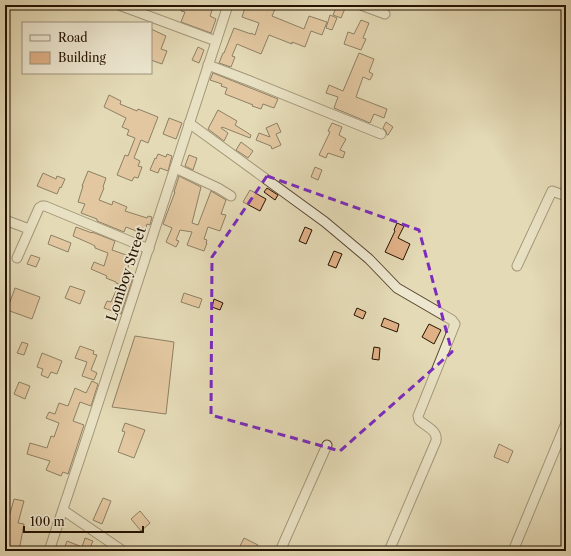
<svg xmlns="http://www.w3.org/2000/svg" width="571" height="556" viewBox="0 0 571 556" font-family="'Libre Caslon Text',serif">
	<rect width="100%" height="100%" fill="#e4dab6"/>
	<filter id="stains"><feTurbulence type="fractalNoise" baseFrequency=".005" numOctaves="4"/><feColorMatrix values="0 0 0 0 .2 0 0 0 0 .09 0 0 0 0 .02 0 0 0 .5 -.17"/></filter>
	<radialGradient id="worn" r=".72"><stop offset=".6" stop-color="#630" stop-opacity="0"/><stop offset="1" stop-color="#630" stop-opacity=".3"/></radialGradient>
	<g fill="#e0b086" stroke="#251200">
		<path d="M 183,5 L 214,5 L 210,16 L 216,19 L 211,33 L 181,22 L 185,12 L 181,11 Z"/>
		<path d="M 253,5 L 271,5 L 276,7 L 272,16 L 304,29 L 309,16 L 327,22 L 322,35 L 311,31 L 305,47 L 292,42 L 292,44 L 269,35 L 261,54 L 237,44 L 232,56 L 235,57 L 231,67 L 219,63 L 223,53 L 224,53 L 234,28 L 251,34 L 251,33 L 255,35 L 259,23 L 242,17 L 245,8 L 251,10 Z"/>
		<path d="M 337,5 L 343,5 L 346,6 L 341,18 L 333,15 Z"/>
		<path d="M 330,15 L 337,18 L 332,30 L 326,28 Z"/>
		<path d="M 361,20 L 369,23 L 363,38 L 366,39 L 361,50 L 344,44 L 348,32 L 354,34 Z"/>
		<path d="M 151,29 L 166,36 L 161,49 L 167,51 L 162,64 L 151,60 Z"/>
		<path d="M 198,47 L 204,50 L 199,63 L 192,60 Z"/>
		<path d="M 359,53 L 374,59 L 369,72 L 373,74 L 370,80 L 363,77 L 356,97 L 387,109 L 384,118 L 374,114 L 370,123 L 334,108 L 338,97 L 326,93 L 329,85 L 343,91 Z"/>
		<path d="M 213,73 L 278,99 L 274,108 L 263,104 L 261,109 L 252,106 L 253,105 L 225,94 L 227,88 L 221,86 L 222,84 L 210,80 Z"/>
		<path d="M 109,95 L 121,101 L 120,104 L 137,111 L 138,109 L 158,117 L 148,143 L 141,140 L 134,158 L 140,161 L 138,166 L 142,167 L 138,178 L 134,177 L 132,181 L 117,175 L 125,155 L 128,156 L 135,138 L 127,135 L 129,130 L 122,127 L 126,118 L 104,107 Z"/>
		<path d="M 218,110 L 237,121 L 235,125 L 251,135 L 250,138 L 222,127 L 221,128 L 228,133 L 224,141 L 208,129 Z"/>
		<path d="M 169,118 L 182,123 L 176,139 L 163,134 Z"/>
		<path d="M 386,122 L 393,127 L 388,135 L 387,135 L 386,131 L 383,128 Z"/>
		<path d="M 277,123 L 281,132 L 276,134 L 281,145 L 272,149 L 271,146 L 256,140 L 259,133 L 270,137 L 266,128 Z"/>
		<path d="M 332,123 L 342,127 L 339,135 L 346,139 L 340,150 L 345,152 L 343,158 L 328,153 L 326,158 L 319,155 L 330,132 L 328,131 Z"/>
		<path d="M 241,142 L 253,151 L 248,158 L 236,150 Z"/>
		<path d="M 158,154 L 166,157 L 167,154 L 172,156 L 168,171 L 160,168 L 158,173 L 150,170 L 155,158 L 156,159 Z"/>
		<path d="M 189,155 L 197,158 L 193,170 L 185,166 Z"/>
		<path d="M 315,167 L 322,170 L 318,180 L 311,177 Z"/>
		<path d="M 88,171 L 106,178 L 103,187 L 104,188 L 99,200 L 112,205 L 113,201 L 127,207 L 125,211 L 147,218 L 148,216 L 152,217 L 150,225 L 147,224 L 144,234 L 126,227 L 124,232 L 97,221 L 97,219 L 81,213 L 85,204 L 78,202 L 83,186 L 82,186 Z"/>
		<path d="M 43,173 L 56,179 L 57,176 L 65,179 L 61,188 L 60,187 L 57,194 L 37,186 Z"/>
		<path d="M 179,176 L 201,187 L 192,223 L 198,225 L 211,191 L 226,200 L 221,214 L 226,215 L 220,231 L 208,227 L 204,239 L 207,240 L 206,243 L 207,243 L 204,251 L 187,245 L 192,232 L 180,230 L 176,240 L 179,241 L 176,247 L 166,242 L 172,228 L 163,224 L 175,192 L 174,192 Z"/>
		<path d="M 267,188 L 278,195 L 275,200 L 264,192 Z"/>
		<path d="M 250,190 L 266,199 L 260,211 L 243,202 Z"/>
		<path d="M 397,223 L 404,226 L 398,238 L 410,244 L 403,260 L 385,252 L 395,231 L 394,230 Z"/>
		<path d="M 76,227 L 92,233 L 92,232 L 115,241 L 112,250 L 132,257 L 125,275 L 133,278 L 121,314 L 104,308 L 107,301 L 111,302 L 119,284 L 116,283 L 116,282 L 106,278 L 107,276 L 91,269 L 94,262 L 104,266 L 108,253 L 95,248 L 95,246 L 89,243 L 73,236 Z"/>
		<path d="M 305,227 L 312,230 L 306,244 L 299,241 Z"/>
		<path d="M 51,235 L 71,243 L 68,252 L 48,244 Z"/>
		<path d="M 334,251 L 342,254 L 336,268 L 328,265 Z"/>
		<path d="M 31,255 L 40,258 L 36,267 L 27,264 Z"/>
		<path d="M 70,286 L 85,291 L 80,304 L 65,298 Z"/>
		<path d="M 15,288 L 40,297 L 32,319 L 7,310 Z"/>
		<path d="M 184,293 L 202,299 L 199,308 L 181,302 Z"/>
		<path d="M 214,299 L 223,303 L 220,310 L 212,307 Z"/>
		<path d="M 357,308 L 366,312 L 363,319 L 354,315 Z"/>
		<path d="M 384,318 L 399,324 L 397,332 L 381,326 Z"/>
		<path d="M 429,324 L 441,330 L 434,344 L 422,337 Z"/>
		<path d="M 135,336 L 174,342 L 166,414 L 112,407 Z"/>
		<path d="M 22,342 L 28,344 L 24,355 L 17,353 Z"/>
		<path d="M 80,346 L 94,351 L 93,354 L 97,355 L 91,370 L 97,373 L 94,380 L 82,376 L 87,362 L 75,358 Z"/>
		<path d="M 374,347 L 380,348 L 379,360 L 372,359 Z"/>
		<path d="M 42,353 L 62,361 L 57,374 L 51,372 L 48,378 L 41,375 L 43,369 L 37,367 Z"/>
		<path d="M 92,381 L 98,384 L 91,406 L 80,402 L 73,421 L 84,425 L 68,474 L 63,472 L 61,476 L 46,470 L 50,461 L 27,454 L 30,443 L 47,448 L 51,436 L 54,437 L 59,423 L 46,418 L 49,412 L 55,414 L 59,403 L 68,406 L 75,388 L 86,393 Z"/>
		<path d="M 19,382 L 30,386 L 25,399 L 14,394 Z"/>
		<path d="M 125,423 L 145,430 L 134,458 L 118,452 L 125,432 L 122,431 Z"/>
		<path d="M 499,444 L 513,451 L 508,463 L 494,457 Z"/>
		<path d="M 103,498 L 111,501 L 102,524 L 93,520 Z"/>
		<path d="M 14,499 L 24,501 L 18,523 L 24,524 L 19,551 L 5,551 L 6,521 L 8,521 Z"/>
		<path d="M 140,511 L 150,523 L 141,531 L 131,519 Z"/>
		<path d="M 85,538 L 93,541 L 89,550 L 91,551 L 63,551 L 67,541 L 82,547 Z"/>
		<path d="M 244,538 L 258,545 L 255,551 L 246,551 L 239,548 Z"/>
	</g>
	<g fill="none" stroke-linecap="round" stroke-linejoin="round">
		<defs>
			<g id="minor">
				<path d="M 119,5 L 216,41"/>
				<path d="M 361,5 L 385,14"/>
				<path d="M 208,65 L 250,81 L 381,134"/>
				<path d="M 189,123 L 325,222 L 369,259 L 397,288 L 452,320 L 455,324 L 418,416 L 419,420 C 426,427 438,430 436,441 L 389,551"/>
				<path d="M 175,168 L 218,188 L 231,196"/>
				<path d="M 5,220 L 29,229"/>
				<path d="M 17,258 L 39,208 L 42,206 L 45,206 L 149,249"/>
				<path d="M 517,266 L 552,191 L 566,196"/>
				<path d="M 63,510 L 123,551"/>
				<path d="M 49,551 L 89,431 L 228,5"/>
				<path d="M 280,551 L 327,445"/>
				<path d="M 513,551 L 566,423"/>
			</g>
		</defs>
		<use href="#minor" stroke="#55442e" stroke-width="11"/>
		<use href="#minor" stroke="#ede7d0" stroke-width="9"/>
	</g>
	<path d="M0 0H571V556H0ZM 267,176 L 419,230 L 452,352 L 340,451 L 211,415 L 212,257 Z" fill="#e4dab6" fill-opacity=".55" fill-rule="evenodd"/>
	<path fill="none" stroke="#7b2cbf" stroke-width="3" stroke-dasharray="8 5" stroke-linejoin="round" d="M 267,176 L 419,230 L 452,352 L 340,451 L 211,415 L 212,257 Z"/>
	<g text-anchor="middle" stroke-width="3.5" stroke-linejoin="round" paint-order="stroke">
		<g font-size="14" fill="#251200" stroke="#ede7d0">
			<text transform="translate(126 274) rotate(-72)" y="5">Lomboy Street</text>
		</g>
	</g>
	<rect width="571" height="556" fill="none" stroke="#e4dab6" stroke-width="20"/>
	<rect x="6" y="6" width="559" height="544" fill="none" stroke="#251200" stroke-width="2"/>
	<rect x="10" y="10" width="551" height="536" fill="none" stroke="#251200"/>
	<rect x="22" y="22" width="130" height="52" fill="#ede7d0" stroke="#9d927d"/>
	<rect x="30" y="35" width="20" height="6" fill="#ede7d0" stroke="#9d927d"/>
	<text x="58" y="42" font-size="12" fill="#251200">Road</text>
	<rect x="30" y="52" width="20" height="12" fill="#e0b086" stroke="#9d927d"/>
	<text x="58" y="62" font-size="12" fill="#251200">Building</text>
	<path d="M24 526v6h119v-6" fill="none" stroke="#251200" stroke-width="2"/>
	<text x="30" y="526" font-size="12" fill="#251200" stroke="#ede7d0" stroke-width="3" paint-order="stroke">100 m</text>
	<rect width="100%" height="100%" filter="url(#stains)"/>
	<rect width="100%" height="100%" fill="url(#worn)"/>
</svg>
